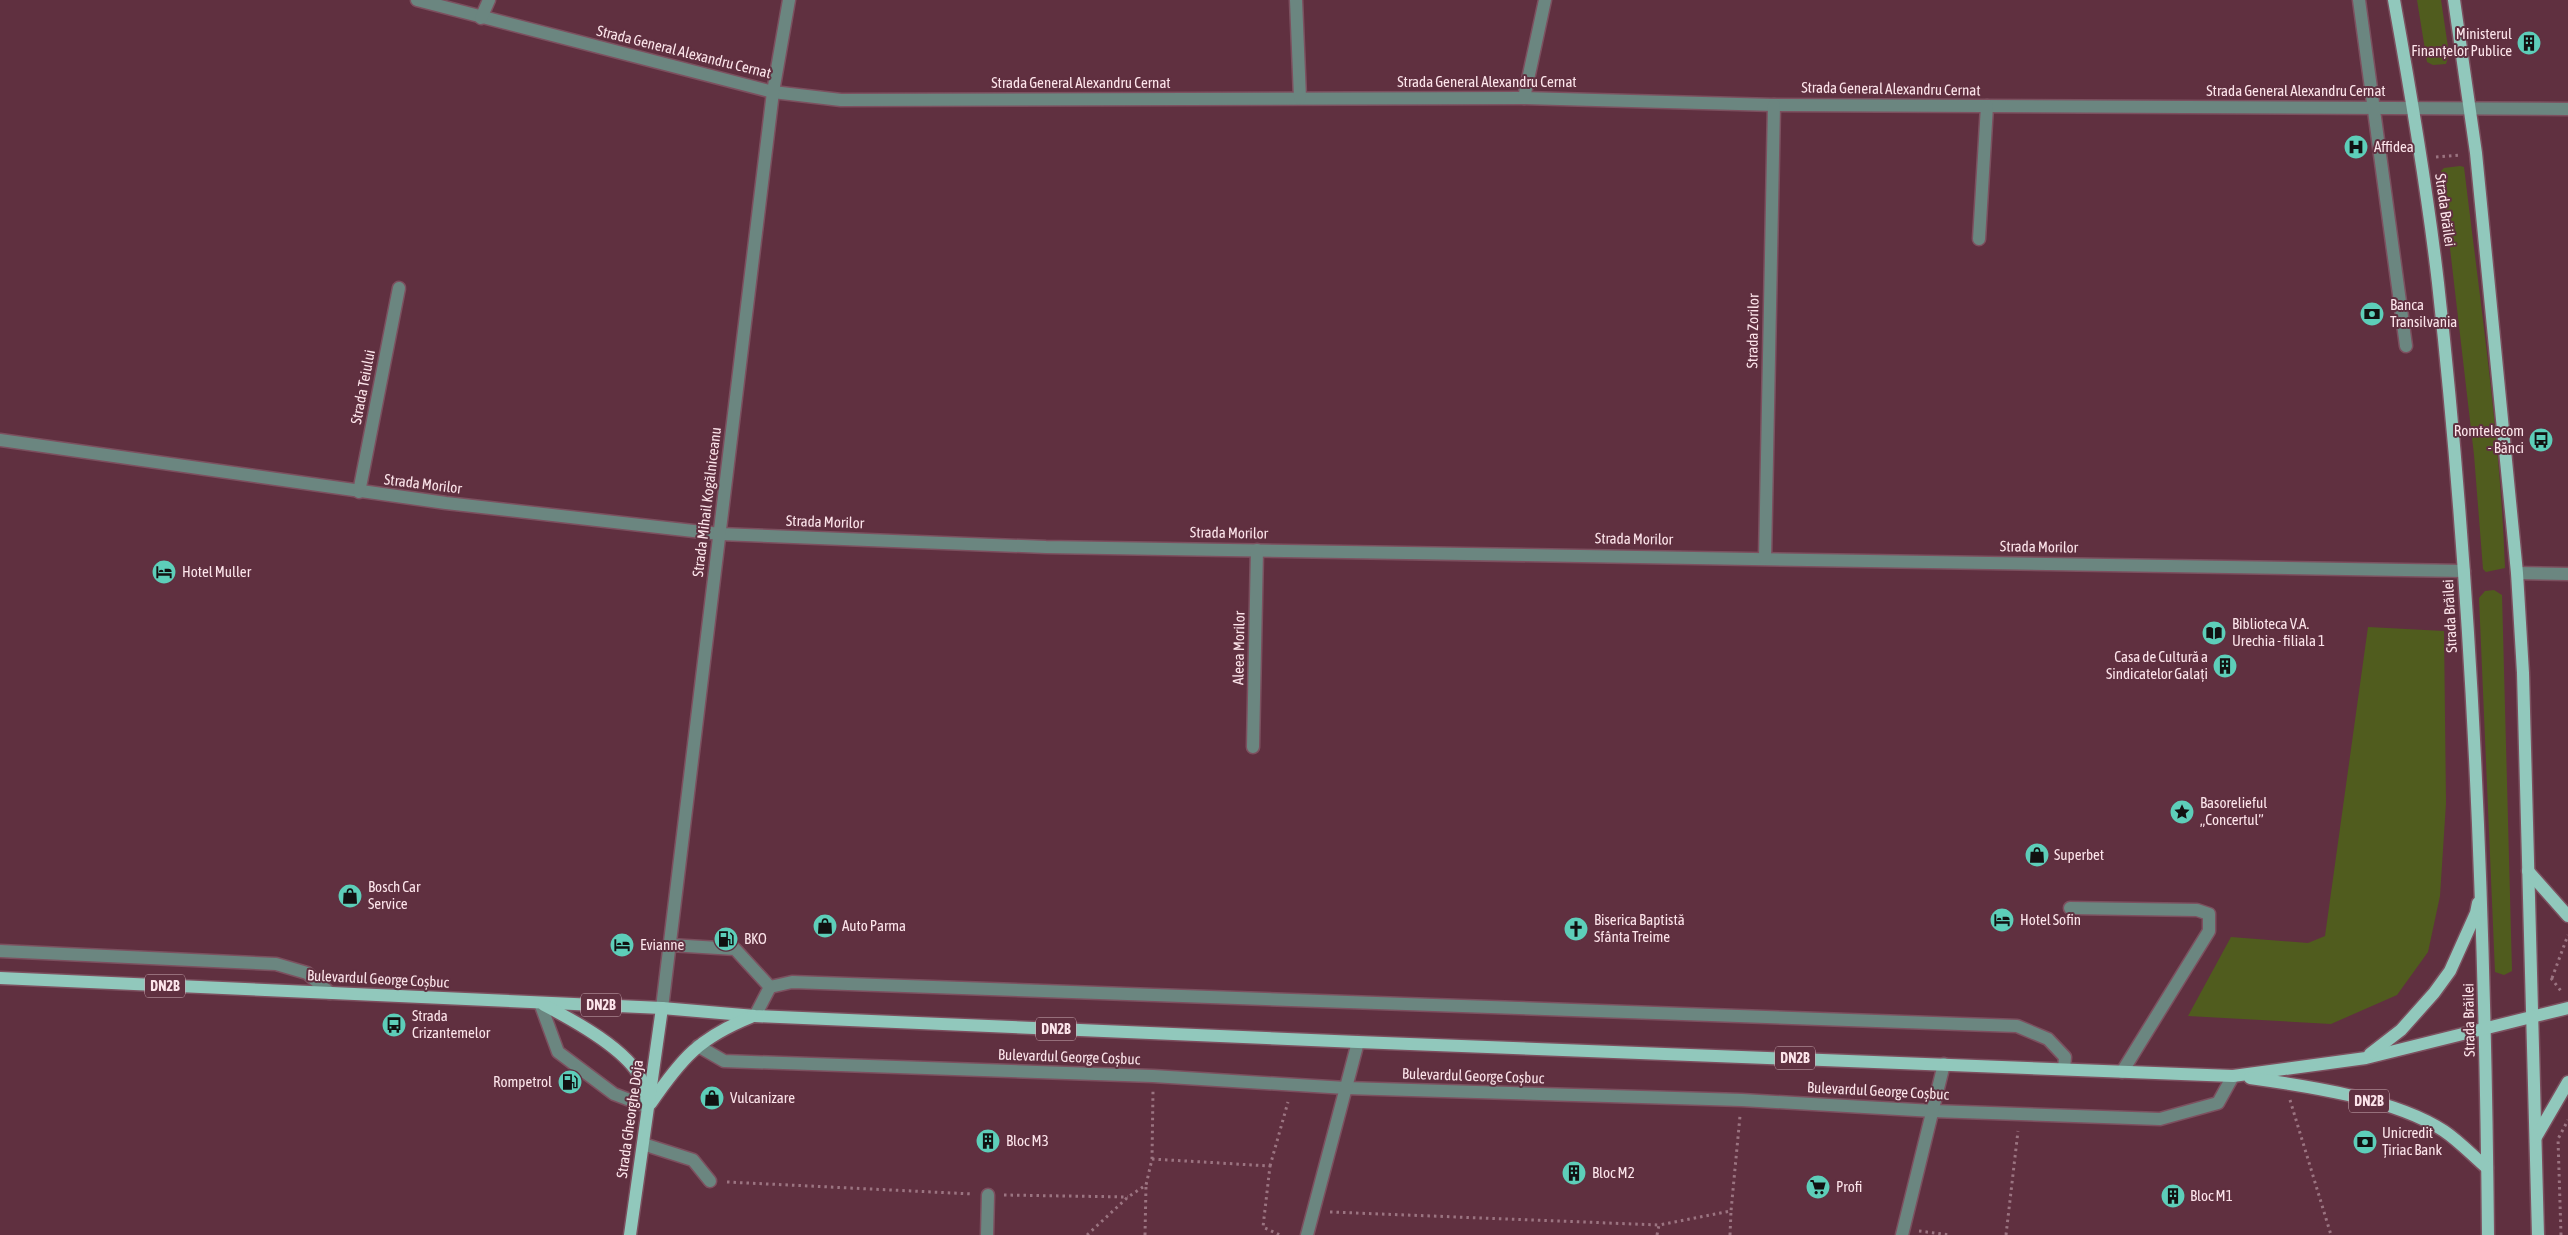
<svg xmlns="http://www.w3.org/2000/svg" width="2568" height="1235" viewBox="0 0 2568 1235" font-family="'Asap Condensed',sans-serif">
	<rect width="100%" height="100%" fill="#603040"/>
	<g fill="#505c1e">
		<path d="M 2417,0 L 2441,0 L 2449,54 L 2446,64 L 2433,65 L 2427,62 Z"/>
		<path d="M 2460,166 L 2464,167 C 2480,301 2500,434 2505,568 L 2486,572 L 2483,569 L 2474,455 L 2441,171 L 2444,168 Z"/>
		<path d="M 2494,590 L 2502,595 L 2512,971 L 2504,975 L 2495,972 L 2479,598 L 2485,591 Z"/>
		<path d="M 2368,627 L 2444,631 L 2446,803 L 2440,896 L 2428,952 L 2397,995 L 2331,1024 L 2188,1016 L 2231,937 L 2308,943 L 2325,936 Z"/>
	</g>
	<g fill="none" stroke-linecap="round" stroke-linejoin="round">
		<defs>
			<g id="minor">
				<path d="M 417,0 L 773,92 L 841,100 L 1524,98 L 1774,105 L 2568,109"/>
				<path d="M 1296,0 L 1300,98"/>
				<path d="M 2359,0 L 2406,346"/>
				<path d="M 481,18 L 489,0"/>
				<path d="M 1524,98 L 1545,0"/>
				<path d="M 1979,239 L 1987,106"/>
				<path d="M 0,440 L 446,503 L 720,534 L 1046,547 L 2464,571"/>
				<path d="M 359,492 L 399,288"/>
				<path d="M 1765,558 L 1774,105"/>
				<path d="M 2517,573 L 2568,574"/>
				<path d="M 1253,747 L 1257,550"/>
				<path d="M 2070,908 L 2197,910 L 2209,914 L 2209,931 L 2122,1072"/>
				<path d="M 670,945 L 735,949 L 770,987"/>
				<path d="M 0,951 L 276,964 L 307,973 L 330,993"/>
				<path d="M 540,1003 L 558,1052 L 614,1094 L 648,1107"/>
				<path d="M 662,1008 L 773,92 L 789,0"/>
				<path d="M 755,1016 L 770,987 L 792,982 L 2017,1026 L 2048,1039 L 2065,1057 L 2064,1069"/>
				<path d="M 698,1046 L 724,1061 L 1153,1076 L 1346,1088 L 1742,1100 L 1933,1111 L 2160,1119 L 2218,1103 L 2233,1076"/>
				<path d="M 643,1144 L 693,1160 L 710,1181"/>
				<path d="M 987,1235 L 988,1195"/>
				<path d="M 1307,1235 L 1358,1042"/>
				<path d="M 1902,1235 L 1944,1064"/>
			</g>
			<g id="major">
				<path d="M 2394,0 C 2411,94 2427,188 2438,283 C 2473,599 2485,917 2488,1235"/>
				<path d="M 2454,0 L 2476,153 L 2517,573 L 2523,673 L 2538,1235"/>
				<path d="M 2528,871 L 2568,916"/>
				<path d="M 0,978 L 662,1008 L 755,1016 L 1358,1042 L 2233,1076 L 2366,1058 L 2568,1008"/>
				<path d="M 544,1005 C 573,1020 629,1050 642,1081 C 644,1087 645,1094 647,1100"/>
				<path d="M 2370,1054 L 2401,1030 L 2434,993 L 2450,971 L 2476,913 L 2478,903"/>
				<path d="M 2250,1078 C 2307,1086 2396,1099 2444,1131 C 2459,1141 2473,1156 2487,1168"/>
				<path d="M 651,1103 C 682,1058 699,1038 751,1017"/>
				<path d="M 2536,1137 L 2568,1082"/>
				<path d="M 630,1235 L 662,1008"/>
			</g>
		</defs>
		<use href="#minor" stroke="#7c505f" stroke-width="15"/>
		<use href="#major" stroke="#7c505f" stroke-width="15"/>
		<g stroke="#9b7481" stroke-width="3" stroke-dasharray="2.5 4" stroke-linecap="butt">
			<path d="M 2436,157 L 2460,155"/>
			<path d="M 2551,978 L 2561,991"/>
			<path d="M 2552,978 L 2568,935"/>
			<path d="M 2290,1100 L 2331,1235"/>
			<path d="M 1152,1159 L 1270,1166 L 1263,1227 L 1280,1235"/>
			<path d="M 1270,1166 L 1288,1102"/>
			<path d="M 727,1182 L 973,1194"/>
			<path d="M 1004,1195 L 1128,1197"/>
			<path d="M 1330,1212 L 1659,1225"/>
			<path d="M 1919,1231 L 1950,1235"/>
			<path d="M 1087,1235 L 1128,1197 L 1146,1185 L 1152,1159 L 1153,1091"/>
			<path d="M 1145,1235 L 1146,1186"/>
			<path d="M 1657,1235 L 1659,1225 L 1731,1211 L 1740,1116"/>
			<path d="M 1730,1235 L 1731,1211"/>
			<path d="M 2006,1235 L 2018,1131"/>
			<path d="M 2561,1235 L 2558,1139 L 2568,1120"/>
		</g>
		<use href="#minor" stroke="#6b8680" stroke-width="12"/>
		<use href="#major" stroke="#91c8bc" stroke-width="12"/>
	</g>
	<defs>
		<symbol id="building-disc" viewBox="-11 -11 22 22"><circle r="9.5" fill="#5dceb9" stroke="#603040"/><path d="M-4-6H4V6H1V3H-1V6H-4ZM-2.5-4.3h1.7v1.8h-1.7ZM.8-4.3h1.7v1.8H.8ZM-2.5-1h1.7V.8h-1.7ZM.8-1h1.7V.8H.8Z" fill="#111"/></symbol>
		<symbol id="hospital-disc" viewBox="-11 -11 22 22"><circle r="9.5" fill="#5dceb9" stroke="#603040"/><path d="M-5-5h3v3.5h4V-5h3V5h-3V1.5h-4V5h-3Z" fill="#111"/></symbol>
		<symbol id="bank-disc" viewBox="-11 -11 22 22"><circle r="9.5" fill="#5dceb9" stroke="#603040"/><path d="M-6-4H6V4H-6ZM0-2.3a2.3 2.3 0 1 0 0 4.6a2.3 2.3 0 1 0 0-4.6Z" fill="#111"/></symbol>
		<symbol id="bus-disc" viewBox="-11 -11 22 22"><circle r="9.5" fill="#5dceb9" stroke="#603040"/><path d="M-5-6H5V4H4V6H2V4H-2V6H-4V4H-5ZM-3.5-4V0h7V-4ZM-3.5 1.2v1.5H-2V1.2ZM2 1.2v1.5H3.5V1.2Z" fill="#111"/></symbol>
		<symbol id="hotel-disc" viewBox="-11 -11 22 22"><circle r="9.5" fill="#5dceb9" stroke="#603040"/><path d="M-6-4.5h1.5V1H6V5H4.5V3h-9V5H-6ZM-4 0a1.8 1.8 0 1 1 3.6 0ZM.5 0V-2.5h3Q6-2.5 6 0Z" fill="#111"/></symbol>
		<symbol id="library-disc" viewBox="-11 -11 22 22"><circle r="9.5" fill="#5dceb9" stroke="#603040"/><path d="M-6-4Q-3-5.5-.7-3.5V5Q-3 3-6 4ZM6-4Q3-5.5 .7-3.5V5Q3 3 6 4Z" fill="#111"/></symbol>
		<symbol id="sight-disc" viewBox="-11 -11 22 22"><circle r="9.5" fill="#5dceb9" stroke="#603040"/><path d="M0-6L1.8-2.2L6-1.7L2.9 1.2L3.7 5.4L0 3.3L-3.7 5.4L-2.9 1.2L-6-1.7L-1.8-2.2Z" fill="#111"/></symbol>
		<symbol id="shop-disc" viewBox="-11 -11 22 22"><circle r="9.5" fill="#5dceb9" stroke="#603040"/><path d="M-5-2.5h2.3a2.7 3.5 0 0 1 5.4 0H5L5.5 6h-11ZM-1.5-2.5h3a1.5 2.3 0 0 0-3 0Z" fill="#111"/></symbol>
		<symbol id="church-disc" viewBox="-11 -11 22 22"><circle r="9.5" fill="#5dceb9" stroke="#603040"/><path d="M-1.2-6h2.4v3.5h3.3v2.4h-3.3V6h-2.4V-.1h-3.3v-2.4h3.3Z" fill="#111"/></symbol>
		<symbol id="fuel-disc" viewBox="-11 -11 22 22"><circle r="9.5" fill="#5dceb9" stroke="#603040"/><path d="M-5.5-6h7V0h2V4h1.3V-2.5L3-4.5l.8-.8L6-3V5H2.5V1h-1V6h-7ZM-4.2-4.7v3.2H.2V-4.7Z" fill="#111"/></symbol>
		<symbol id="supermarket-disc" viewBox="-11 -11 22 22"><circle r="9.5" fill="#5dceb9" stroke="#603040"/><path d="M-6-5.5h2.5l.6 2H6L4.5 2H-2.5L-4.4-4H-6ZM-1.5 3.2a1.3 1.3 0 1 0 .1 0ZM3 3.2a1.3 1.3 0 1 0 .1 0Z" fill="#111"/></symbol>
	</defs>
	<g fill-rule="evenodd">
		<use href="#building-disc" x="2515" y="29" width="28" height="28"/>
		<use href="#hospital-disc" x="2342" y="133" width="28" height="28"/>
		<use href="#bank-disc" x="2358" y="300" width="28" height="28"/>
		<use href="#bus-disc" x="2527" y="426" width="28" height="28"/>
		<use href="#hotel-disc" x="150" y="558" width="28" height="28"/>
		<use href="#library-disc" x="2200" y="619" width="28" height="28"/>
		<use href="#building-disc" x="2211" y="652" width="28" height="28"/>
		<use href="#sight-disc" x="2168" y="798" width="28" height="28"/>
		<use href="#shop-disc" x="2023" y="841" width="28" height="28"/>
		<use href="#shop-disc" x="336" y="882" width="28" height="28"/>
		<use href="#hotel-disc" x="1988" y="906" width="28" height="28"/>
		<use href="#shop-disc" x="811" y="912" width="28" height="28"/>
		<use href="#church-disc" x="1562" y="915" width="28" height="28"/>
		<use href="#fuel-disc" x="712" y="925" width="28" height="28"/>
		<use href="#hotel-disc" x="608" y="931" width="28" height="28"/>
		<use href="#bus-disc" x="380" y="1011" width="28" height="28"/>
		<use href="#fuel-disc" x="556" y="1068" width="28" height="28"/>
		<use href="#shop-disc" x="698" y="1084" width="28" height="28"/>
		<use href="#building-disc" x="974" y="1127" width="28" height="28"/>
		<use href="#bank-disc" x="2351" y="1128" width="28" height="28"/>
		<use href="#building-disc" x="1560" y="1159" width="28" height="28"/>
		<use href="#supermarket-disc" x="1804" y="1173" width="28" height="28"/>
		<use href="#building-disc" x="2159" y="1182" width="28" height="28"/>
	</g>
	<g text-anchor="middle" stroke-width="4" stroke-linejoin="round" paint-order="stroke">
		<g fill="#603040" stroke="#cdaeb7" stroke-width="1">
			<rect x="145" y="974.5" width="40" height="23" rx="4"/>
			<rect x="581" y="993.5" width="40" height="23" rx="4"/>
			<rect x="1036" y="1017.5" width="40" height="23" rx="4"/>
			<rect x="1775" y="1046.5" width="40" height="23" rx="4"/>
			<rect x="2349" y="1089.5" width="40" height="23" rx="4"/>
		</g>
		<g font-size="14" font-weight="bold" fill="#fce4ea">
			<text x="165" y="991">DN2B</text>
			<text x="601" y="1010">DN2B</text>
			<text x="1056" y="1034">DN2B</text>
			<text x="1795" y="1063">DN2B</text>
			<text x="2369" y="1106">DN2B</text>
		</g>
		<g font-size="15" fill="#fce4ea" stroke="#603040" text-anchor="start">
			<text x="2512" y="39" text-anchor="end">Ministerul<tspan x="2512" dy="17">Finanțelor Publice</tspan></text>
			<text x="2374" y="152">Affidea</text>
			<text x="2390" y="310">Banca<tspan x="2390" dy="17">Transilvania</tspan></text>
			<text x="2524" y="436" text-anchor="end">Romtelecom<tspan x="2524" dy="17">- Bănci</tspan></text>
			<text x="182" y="577">Hotel Muller</text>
			<text x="2232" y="629">Biblioteca V.A.<tspan x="2232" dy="17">Urechia - filiala 1</tspan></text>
			<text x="2208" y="662" text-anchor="end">Casa de Cultură a<tspan x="2208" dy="17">Sindicatelor Galați</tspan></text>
			<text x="2200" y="808">Basorelieful<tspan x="2200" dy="17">„Concertul”</tspan></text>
			<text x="2054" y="860">Superbet</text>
			<text x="368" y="892">Bosch Car<tspan x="368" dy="17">Service</tspan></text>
			<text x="1594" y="925">Biserica Baptistă<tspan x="1594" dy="17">Sfânta Treime</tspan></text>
			<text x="2020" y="925">Hotel Sofin</text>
			<text x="842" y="931">Auto Parma</text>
			<text x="744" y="944">BKO</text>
			<text x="640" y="950">Evianne</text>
			<text x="412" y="1021">Strada<tspan x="412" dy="17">Crizantemelor</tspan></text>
			<text x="552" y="1087" text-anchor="end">Rompetrol</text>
			<text x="730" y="1103">Vulcanizare</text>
			<text x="2382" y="1138">Unicredit<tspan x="2382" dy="17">Țiriac Bank</tspan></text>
			<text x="1006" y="1146">Bloc M3</text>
			<text x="1592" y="1178">Bloc M2</text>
			<text x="1836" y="1192">Profi</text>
			<text x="2190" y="1201">Bloc M1</text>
		</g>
		<g font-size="15" fill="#fce4ea" stroke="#603040">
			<text transform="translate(684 52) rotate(14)" y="5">Strada General Alexandru Cernat</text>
			<text x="1487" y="87">Strada General Alexandru Cernat</text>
			<text x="1081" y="88">Strada General Alexandru Cernat</text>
			<text transform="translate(1891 89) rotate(1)" y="5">Strada General Alexandru Cernat</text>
			<text x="2296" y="96">Strada General Alexandru Cernat</text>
			<text transform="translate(2445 210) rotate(82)" y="5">Strada Brăilei</text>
			<text transform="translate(1753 331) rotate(-89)" y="5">Strada Zorilor</text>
			<text transform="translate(363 387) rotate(-79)" y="5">Strada Teiului</text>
			<text transform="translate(423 484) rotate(7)" y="5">Strada Morilor</text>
			<text transform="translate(707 502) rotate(-83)" y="5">Strada Mihail Kogălniceanu</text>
			<text transform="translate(825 522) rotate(2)" y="5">Strada Morilor</text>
			<text transform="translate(1229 533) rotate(1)" y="5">Strada Morilor</text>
			<text transform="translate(1634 539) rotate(1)" y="5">Strada Morilor</text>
			<text transform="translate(2039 547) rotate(1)" y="5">Strada Morilor</text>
			<text transform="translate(2450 616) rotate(-93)" y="5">Strada Brăilei</text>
			<text transform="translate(1239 648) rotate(-89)" y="5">Aleea Morilor</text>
			<text transform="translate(378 979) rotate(3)" y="5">Bulevardul George Coșbuc</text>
			<text transform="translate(2469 1020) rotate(-91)" y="5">Strada Brăilei</text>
			<text transform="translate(1069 1057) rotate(2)" y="5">Bulevardul George Coșbuc</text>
			<text transform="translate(1473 1076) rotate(2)" y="5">Bulevardul George Coșbuc</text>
			<text transform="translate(1878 1091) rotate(3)" y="5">Bulevardul George Coșbuc</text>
			<text transform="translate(630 1119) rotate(-82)" y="5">Strada Gheorghe Doja</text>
		</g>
	</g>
</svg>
